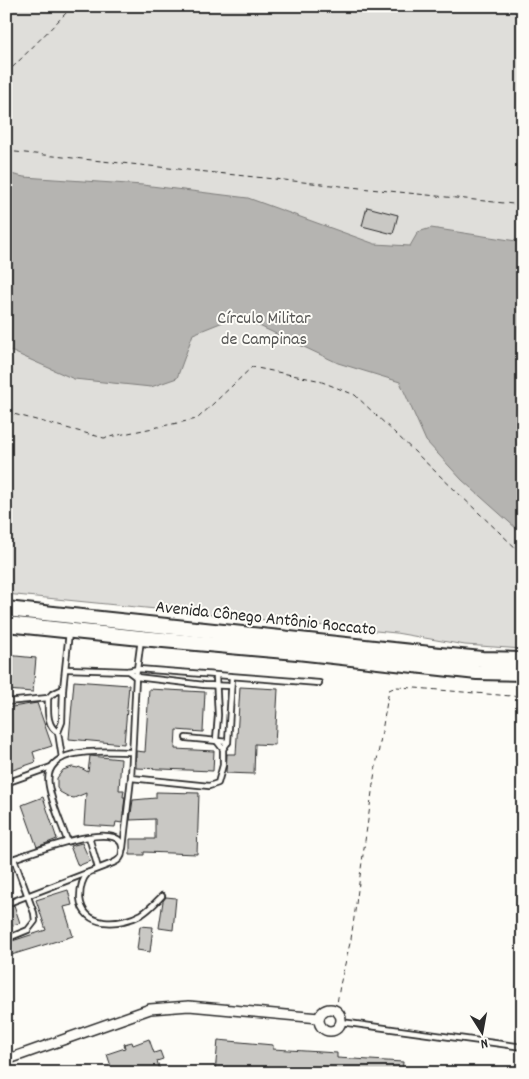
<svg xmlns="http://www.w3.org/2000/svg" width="529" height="1079" viewBox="0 0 529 1079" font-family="Dekko,sans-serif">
	<rect width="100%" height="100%" fill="#fdfcf7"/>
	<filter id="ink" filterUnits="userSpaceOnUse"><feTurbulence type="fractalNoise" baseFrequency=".02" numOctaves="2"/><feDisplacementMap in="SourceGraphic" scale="10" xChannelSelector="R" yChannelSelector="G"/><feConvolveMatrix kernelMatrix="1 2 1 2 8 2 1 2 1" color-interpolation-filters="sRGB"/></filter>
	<g filter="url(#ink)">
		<path fill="#dfdeda" stroke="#858482" d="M 6,6 L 523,6 L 523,649 L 465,645 L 396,633 L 6,594 Z"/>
		<path fill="#b5b4b1" stroke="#7e7d7b" d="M 6,173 L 24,177 L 143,185 L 248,198 L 375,244 L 410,246 L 418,232 L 431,228 L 523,242 L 523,521 L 518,530 L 462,480 L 426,441 L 400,382 L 338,363 L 238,316 L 193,334 L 177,378 L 151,387 L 74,379 L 6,349 Z"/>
		<g fill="#c9c8c4" stroke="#2b2b2b">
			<path d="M 367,207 L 398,215 L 393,234 L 362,226 Z"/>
			<path d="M 6,655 L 36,658 L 33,692 L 6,690 Z"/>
			<path d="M 74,681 L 129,685 L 124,744 L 69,739 Z"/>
			<path d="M 240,687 L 278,689 L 275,745 L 255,744 L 254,774 L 226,773 L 227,754 L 236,754 Z"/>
			<path d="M 149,689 L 205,692 L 203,732 L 176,730 L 175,749 L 214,751 L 213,771 L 136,768 L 136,751 L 145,752 Z"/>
			<path d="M 37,703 L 52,746 L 33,752 L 36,762 L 10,771 L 6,760 L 6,708 Z"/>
			<path d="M 90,756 L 121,759 L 119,790 L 124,790 L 123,797 L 125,797 L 122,823 L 116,822 L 115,827 L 84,825 L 86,793 L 74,798 L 69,797 L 60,792 L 57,788 L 57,778 L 63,770 L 72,767 L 78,768 L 79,767 L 88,772 Z"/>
			<path d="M 156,792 L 199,793 L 197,854 L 144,852 L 144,855 L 130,855 L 130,839 L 155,839 L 155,819 L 130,820 L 133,800 L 156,798 Z"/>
			<path d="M 43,797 L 57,839 L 37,847 L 22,805 Z"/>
			<path d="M 82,843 L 90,861 L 78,866 L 70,846 Z"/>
			<path d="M 68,890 L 72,905 L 64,907 L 73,936 L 8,956 L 6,943 L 46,930 L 36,900 Z"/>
			<path d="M 166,897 L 176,898 L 173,930 L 159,928 L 163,901 Z"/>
			<path d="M 14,905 L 20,923 L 6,927 L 6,908 Z"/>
			<path d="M 140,926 L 153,927 L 150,952 L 137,950 Z"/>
			<path d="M 149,1039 L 154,1053 L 160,1051 L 163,1059 L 157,1061 L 161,1073 L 113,1073 L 107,1054 L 125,1048 L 124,1044 L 132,1042 L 133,1045 Z"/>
			<path d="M 218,1040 L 273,1045 L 273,1049 L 337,1053 L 337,1058 L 403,1062 L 402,1073 L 215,1073 Z"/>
		</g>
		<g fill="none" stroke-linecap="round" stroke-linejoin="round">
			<defs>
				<g id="lane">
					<path d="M 66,669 L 128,671 L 138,669 L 319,683"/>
					<path d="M 128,671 L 136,677 L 204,685 L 231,686"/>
					<path d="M 216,676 L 218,715 L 216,740 L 223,749"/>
					<path d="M 6,702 L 48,698"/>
					<path d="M 58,732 C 46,726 48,709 48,698 L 52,694 L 63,689"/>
					<path d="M 186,738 L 228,742"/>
					<path d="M 62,758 L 58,732 L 62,722 L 63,689 L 69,632"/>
					<path d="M 131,778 L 209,786 L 218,783 L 223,765 L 223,749 L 228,742 L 232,677"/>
					<path d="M 6,783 L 51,767"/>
					<path d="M 89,837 L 98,868"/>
					<path d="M 67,840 C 61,823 52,804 49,786 C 41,744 107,752 132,752"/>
					<path d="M 123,848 L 131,778 L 136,677 L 141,639"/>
					<path d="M 6,861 C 20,858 129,812 122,852 C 122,858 118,861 113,863 L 6,904"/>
					<path d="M 88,873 C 82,879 80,889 80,898 C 83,929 121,926 142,914 C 150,909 156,902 162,896"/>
					<path d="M 6,939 L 28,930 L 35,921 L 34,913 L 14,859"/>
					<path d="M 341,1022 L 523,1047"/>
				</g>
				<g id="street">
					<circle cx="330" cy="1020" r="11"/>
					<path d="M 6,1060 L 150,1009 L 189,1006 L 319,1018"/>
				</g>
				<g id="primary">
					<path d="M 6,609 L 440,655 L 482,659 L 523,660"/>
					<path d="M 6,624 L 141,638 L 297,652 L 477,672 L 523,673"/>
				</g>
			</defs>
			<use href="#lane" stroke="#2b2b2b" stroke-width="8"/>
			<use href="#street" stroke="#2b2b2b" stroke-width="12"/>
			<use href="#primary" stroke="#2b2b2b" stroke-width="18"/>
			<g stroke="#2b2b2b" stroke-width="1" stroke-dasharray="5 4" stroke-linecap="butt">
				<path d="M 6,74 L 73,6"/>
				<path d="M 6,151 L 523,205"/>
				<path d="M 6,412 L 104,438 L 197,419 L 252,367 L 317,380 L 355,395 L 520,552 L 523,547"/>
				<path d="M 336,1010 L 340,985 L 351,939 L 374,778 L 389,690 L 396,687 L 415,688 L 523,697"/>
			</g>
			<use href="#lane" stroke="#fdfcf7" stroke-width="4.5"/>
			<use href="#street" stroke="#fdfcf7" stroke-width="9"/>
			<use href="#primary" stroke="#fdfcf7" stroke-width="14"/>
		</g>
	</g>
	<g text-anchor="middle" stroke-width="4" stroke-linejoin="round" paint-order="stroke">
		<g font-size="18" fill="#585857" stroke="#fdfcf7">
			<text x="264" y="323">Círculo Militar<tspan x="264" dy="21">de Campinas</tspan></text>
		</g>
		<g font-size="18" fill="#2b2b2b" stroke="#fdfcf7">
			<text transform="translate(266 617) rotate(6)" y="6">Avenida Cônego Antônio Roccato</text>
		</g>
	</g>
	<rect width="529" height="1079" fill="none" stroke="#fdfcf7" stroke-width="25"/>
	<rect x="12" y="12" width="504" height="1054" fill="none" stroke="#2b2b2b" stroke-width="2" filter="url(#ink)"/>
	<g transform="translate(482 1032) rotate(169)" stroke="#fdfcf7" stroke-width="4" paint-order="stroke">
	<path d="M0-4L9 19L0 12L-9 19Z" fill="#2b2b2b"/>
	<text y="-8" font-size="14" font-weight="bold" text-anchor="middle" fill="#2b2b2b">N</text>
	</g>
</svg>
